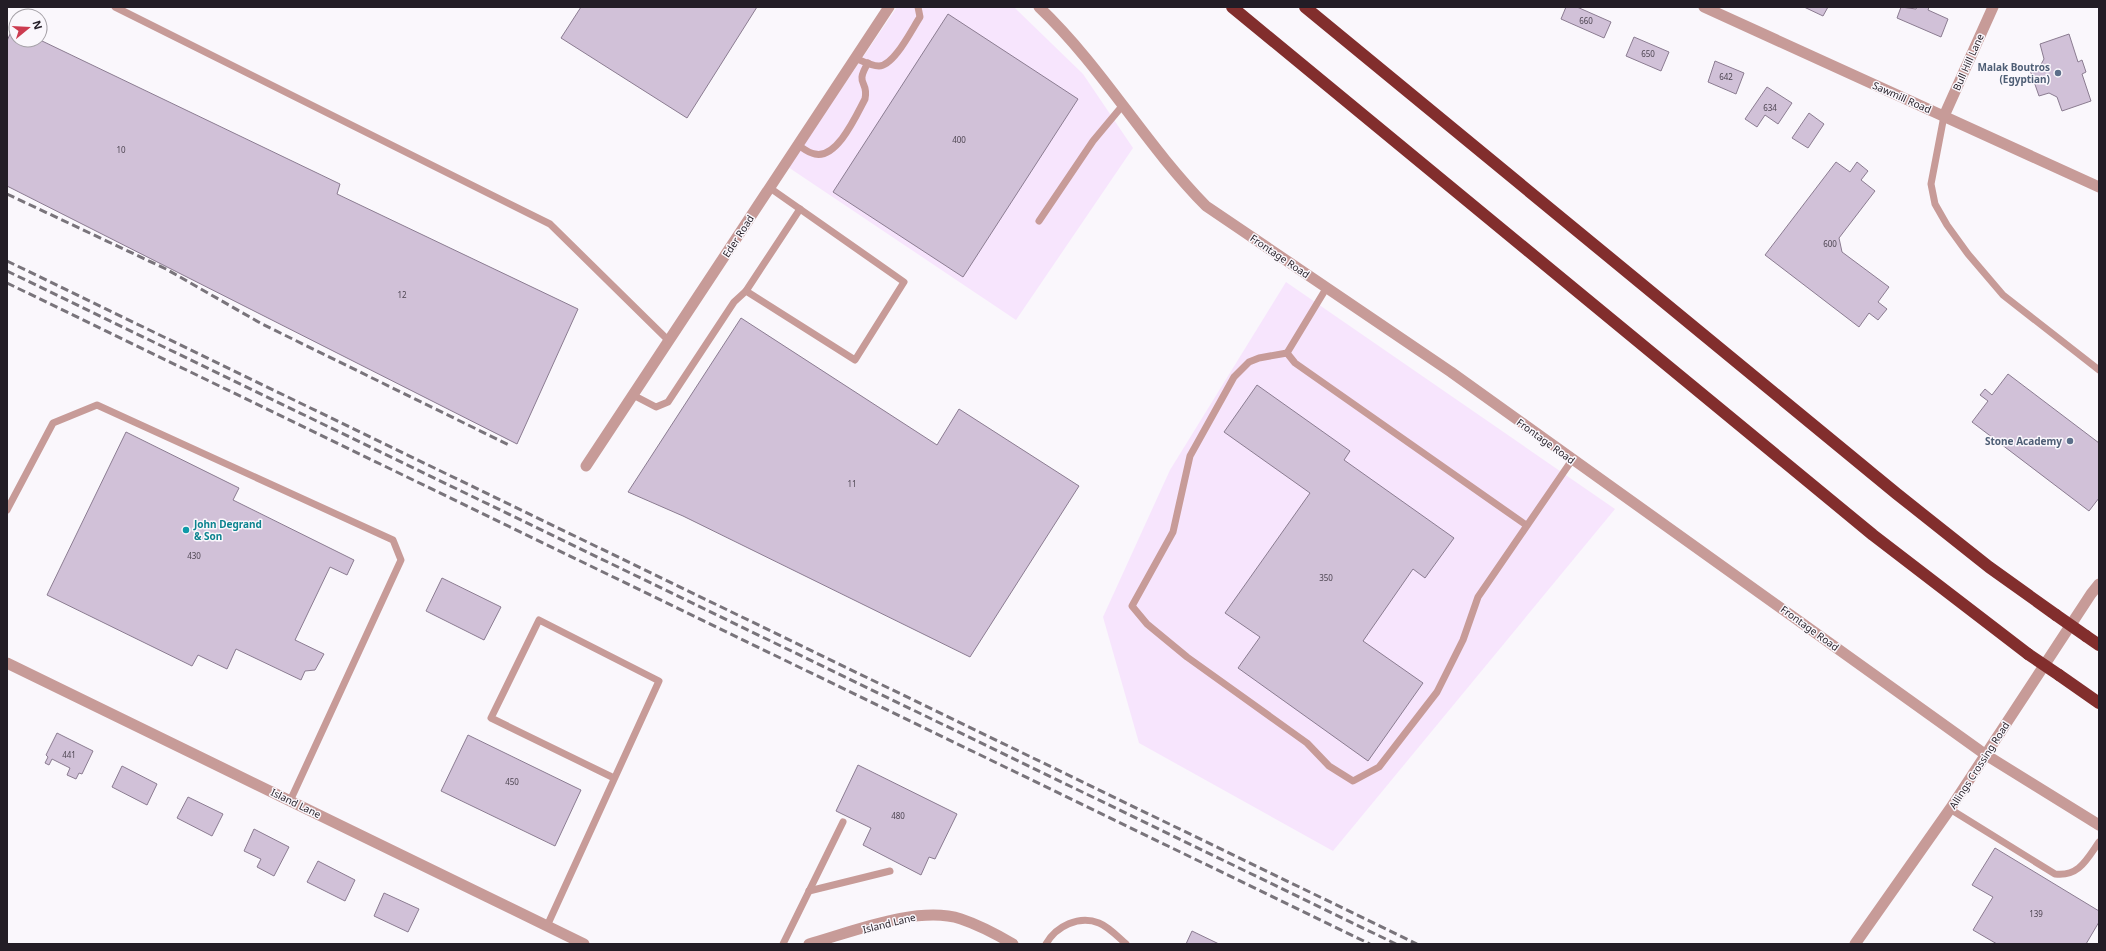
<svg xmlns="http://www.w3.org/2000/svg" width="2106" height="951" viewBox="0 0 2106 951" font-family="'Noto Sans',sans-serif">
	<rect width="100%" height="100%" fill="#faf7fc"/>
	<g fill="#f7e5fd">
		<path d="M 897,7 L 1014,7 L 1083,74 L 1133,148 L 1016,320 L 788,167 Z"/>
		<path d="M 1286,282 L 1615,509 L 1333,851 L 1139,743 L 1103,617 L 1170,470 Z"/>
	</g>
	<g fill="#d1c1d8" stroke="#8b7c91">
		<path d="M 581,7 L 757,7 L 687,118 L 561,38 Z"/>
		<path d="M 1566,7 L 1577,7 L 1611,22 L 1604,38 L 1561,19 Z"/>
		<path d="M 1804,7 L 1828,7 L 1823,16 Z"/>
		<path d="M 1901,7 L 1916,9 L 1917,7 L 1929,7 L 1928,10 L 1948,19 L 1941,37 L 1897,18 Z"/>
		<path d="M 948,14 L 1078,99 L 963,277 L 833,192 Z"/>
		<path d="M 13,27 L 16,29 L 16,40 L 40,40 L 340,184 L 337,194 L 578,309 L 517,444 L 7,186 L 7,41 Z"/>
		<path d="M 2069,34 L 2078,62 L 2082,60 L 2086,72 L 2082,74 L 2091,101 L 2062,111 L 2057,97 L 2049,93 L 2039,96 L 2030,70 L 2039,68 L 2044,59 L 2040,44 Z"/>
		<path d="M 1634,37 L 1669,52 L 1661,71 L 1626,56 Z"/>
		<path d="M 1715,61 L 1744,73 L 1736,94 L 1708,82 Z"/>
		<path d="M 1767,87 L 1792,103 L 1778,124 L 1765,115 L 1757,127 L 1745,119 Z"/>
		<path d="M 1809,113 L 1824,124 L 1808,148 L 1792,138 Z"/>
		<path d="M 1836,162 L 1850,172 L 1857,162 L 1868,171 L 1861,180 L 1875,191 L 1839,238 L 1842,252 L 1889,287 L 1878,302 L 1887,309 L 1878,320 L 1869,313 L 1859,327 L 1765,255 Z"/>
		<path d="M 741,318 L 937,445 L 959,409 L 1079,486 L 970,657 L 683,516 L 628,492 Z"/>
		<path d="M 2008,374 L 2099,443 L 2099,498 L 2089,511 L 1972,422 L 1988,401 L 1980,395 L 1985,389 L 1992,395 Z"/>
		<path d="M 1257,385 L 1350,451 L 1344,460 L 1454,538 L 1425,578 L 1413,569 L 1363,641 L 1423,683 L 1368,761 L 1238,668 L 1260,637 L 1225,613 L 1310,493 L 1224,432 Z"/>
		<path d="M 126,432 L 239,488 L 233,500 L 354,560 L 347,575 L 330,567 L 295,640 L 324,654 L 315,670 L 305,671 L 301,680 L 236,649 L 227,669 L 198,655 L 192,666 L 47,595 Z"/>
		<path d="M 442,578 L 501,607 L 484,640 L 426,611 Z"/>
		<path d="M 57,733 L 93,751 L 82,774 L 79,773 L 76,779 L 67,775 L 70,768 L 52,759 L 49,765 L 45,763 L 48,757 L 46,755 Z"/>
		<path d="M 468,735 L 581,790 L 555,846 L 441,791 Z"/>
		<path d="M 858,765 L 957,814 L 935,859 L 929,857 L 921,875 L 863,845 L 871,828 L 836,811 Z"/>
		<path d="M 122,766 L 157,784 L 147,805 L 112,787 Z"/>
		<path d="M 188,797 L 223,814 L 212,836 L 177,818 Z"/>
		<path d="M 254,829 L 289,847 L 274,876 L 257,867 L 261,859 L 244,851 Z"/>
		<path d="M 1995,848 L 2099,911 L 2099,922 L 2086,944 L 1997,944 L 1973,930 L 1993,897 L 1972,885 Z"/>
		<path d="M 318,861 L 355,880 L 345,901 L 307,882 Z"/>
		<path d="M 384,893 L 419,909 L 408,932 L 374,916 Z"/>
		<path d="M 1192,931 L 1219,944 L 1186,944 Z"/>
	</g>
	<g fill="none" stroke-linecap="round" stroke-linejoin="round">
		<g stroke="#c79b98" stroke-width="7">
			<path d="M 115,7 L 550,224 L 669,341"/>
			<path d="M 855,58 C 862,61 871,66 879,66 C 894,66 912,29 920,17 L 918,7"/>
			<path d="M 1944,116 L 1931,184 L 1935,204 L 1947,225 L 1968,254 L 2003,295 L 2099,370"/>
			<path d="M 798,145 C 803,148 808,153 815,154 C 837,159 856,116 865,99 C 869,80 854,86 868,63"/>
			<path d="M 1039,221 L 1093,141 L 1123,105"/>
			<path d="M 1327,287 L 1287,353 L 1295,363 L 1526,525"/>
			<path d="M 746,291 L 800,209"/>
			<path d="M 1287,353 L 1259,358 L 1249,362 L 1234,377 L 1190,456 L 1173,532 L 1132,606 L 1147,624 L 1187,657 L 1307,743 L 1329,766 L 1353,781 L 1379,767 L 1437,692 L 1463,640 L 1478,597 L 1572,460"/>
			<path d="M 633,395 L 656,407 L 668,402 L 734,302 L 746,291 L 855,360 L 904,282 L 770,188"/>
			<path d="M 7,510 L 53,423 L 97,405 L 393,540 L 401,560 L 290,801"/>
			<path d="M 1950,809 L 2055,874 C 2079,877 2087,859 2099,842"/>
			<path d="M 809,891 L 890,871"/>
			<path d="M 547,926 L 659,681 L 539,620 L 491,718 L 614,778"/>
			<path d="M 783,944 L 843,822"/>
			<path d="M 1046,944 C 1056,926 1079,915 1099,923 C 1109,927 1118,937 1126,944"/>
		</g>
		<g stroke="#c79b98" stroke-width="11">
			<path d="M 1704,7 L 2099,187"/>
			<path d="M 1944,116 L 1993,7"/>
			<path d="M 586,466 L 889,7"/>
		</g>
		<g stroke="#c79b98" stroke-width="11">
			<path d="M 1039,7 C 1103,68 1144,143 1206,206 L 1451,372 L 1986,755 L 2099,825"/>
			<path d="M 7,663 L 584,944"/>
			<path d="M 809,944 C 852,932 918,905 961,919 C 979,925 996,934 1013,944"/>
			<path d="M 1855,944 L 1950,809 L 2091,594 L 2099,584"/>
		</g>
		<g stroke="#822e2d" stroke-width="12">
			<path d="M 1232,7 L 1873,535 L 2028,654"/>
			<path d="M 1305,7 L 1897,494 L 1989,567 L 2056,615"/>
			<path d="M 2086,636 L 2099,645"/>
			<path d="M 2059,675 L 2099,703"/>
		</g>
		<g stroke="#79747b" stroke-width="3" stroke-dasharray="8 4" stroke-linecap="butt">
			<path d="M 7,194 L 166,269 L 262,324 L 511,446"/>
			<path d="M 7,261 L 1417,944"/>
			<path d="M 7,271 L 1396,944"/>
			<path d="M 7,283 L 1370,944"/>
		</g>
		<g stroke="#822e2d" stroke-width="12">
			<path d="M 2056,615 L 2086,636"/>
			<path d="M 2028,654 L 2059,675"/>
		</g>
	</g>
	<g fill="#5c6f8a" stroke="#faf7fc" stroke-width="1.5">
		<circle cx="2058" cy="73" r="4"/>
		<circle cx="2070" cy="441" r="4"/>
	</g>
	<circle fill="#0f9aa8" stroke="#faf7fc" stroke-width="1.5" cx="186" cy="530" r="4"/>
	<g text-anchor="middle" stroke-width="3" stroke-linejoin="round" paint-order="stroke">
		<g font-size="8" fill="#4e4652">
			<text x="1586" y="24">660</text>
			<text x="1648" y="57">650</text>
			<text x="1726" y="80">642</text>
			<text x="1770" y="111">634</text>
			<text x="959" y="143">400</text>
			<text x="121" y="153">10</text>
			<text x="1830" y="247">600</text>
			<text x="402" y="298">12</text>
			<text x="852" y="487">11</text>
			<text x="194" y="559">430</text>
			<text x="1326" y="581">350</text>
			<text x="69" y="758">441</text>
			<text x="512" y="785">450</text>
			<text x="898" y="819">480</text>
			<text x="2036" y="917">139</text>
		</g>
		<g font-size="10" fill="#231d26" stroke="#faf7fc">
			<text transform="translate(1968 62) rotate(-66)" y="4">Bull Hill Lane</text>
			<text transform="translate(1902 97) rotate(24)" y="4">Sawmill Road</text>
			<text transform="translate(738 236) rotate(-57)" y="4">Eder Road</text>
			<text transform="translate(1280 256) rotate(34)" y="4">Frontage Road</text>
			<text transform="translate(1546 441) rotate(36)" y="4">Frontage Road</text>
			<text transform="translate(1810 628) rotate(36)" y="4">Frontage Road</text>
			<text transform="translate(1979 765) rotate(-57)" y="4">Allings Crossing Road</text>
			<text transform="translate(296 803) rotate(26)" y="4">Island Lane</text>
			<text transform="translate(889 923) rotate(-14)" y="4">Island Lane</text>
		</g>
		<g font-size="10" font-weight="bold" fill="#4e5e75" stroke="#faf7fc" text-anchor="end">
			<text x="2050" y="71">Malak Boutros<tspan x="2050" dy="12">(Egyptian)</tspan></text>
			<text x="2062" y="445">Stone Academy</text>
		</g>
		<g font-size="10" font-weight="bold" fill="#0d838f" stroke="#faf7fc" text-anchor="start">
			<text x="194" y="528">John Degrand<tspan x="194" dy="12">&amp; Son</tspan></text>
		</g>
	</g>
	<rect width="2106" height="951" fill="none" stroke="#231d26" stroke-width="16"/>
	<g transform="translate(28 28) rotate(72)"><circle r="19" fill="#faf7fc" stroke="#a4a0a6"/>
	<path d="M0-3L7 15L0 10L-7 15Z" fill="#cc3b50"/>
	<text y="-6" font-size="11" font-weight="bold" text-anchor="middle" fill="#231d26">N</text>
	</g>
</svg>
